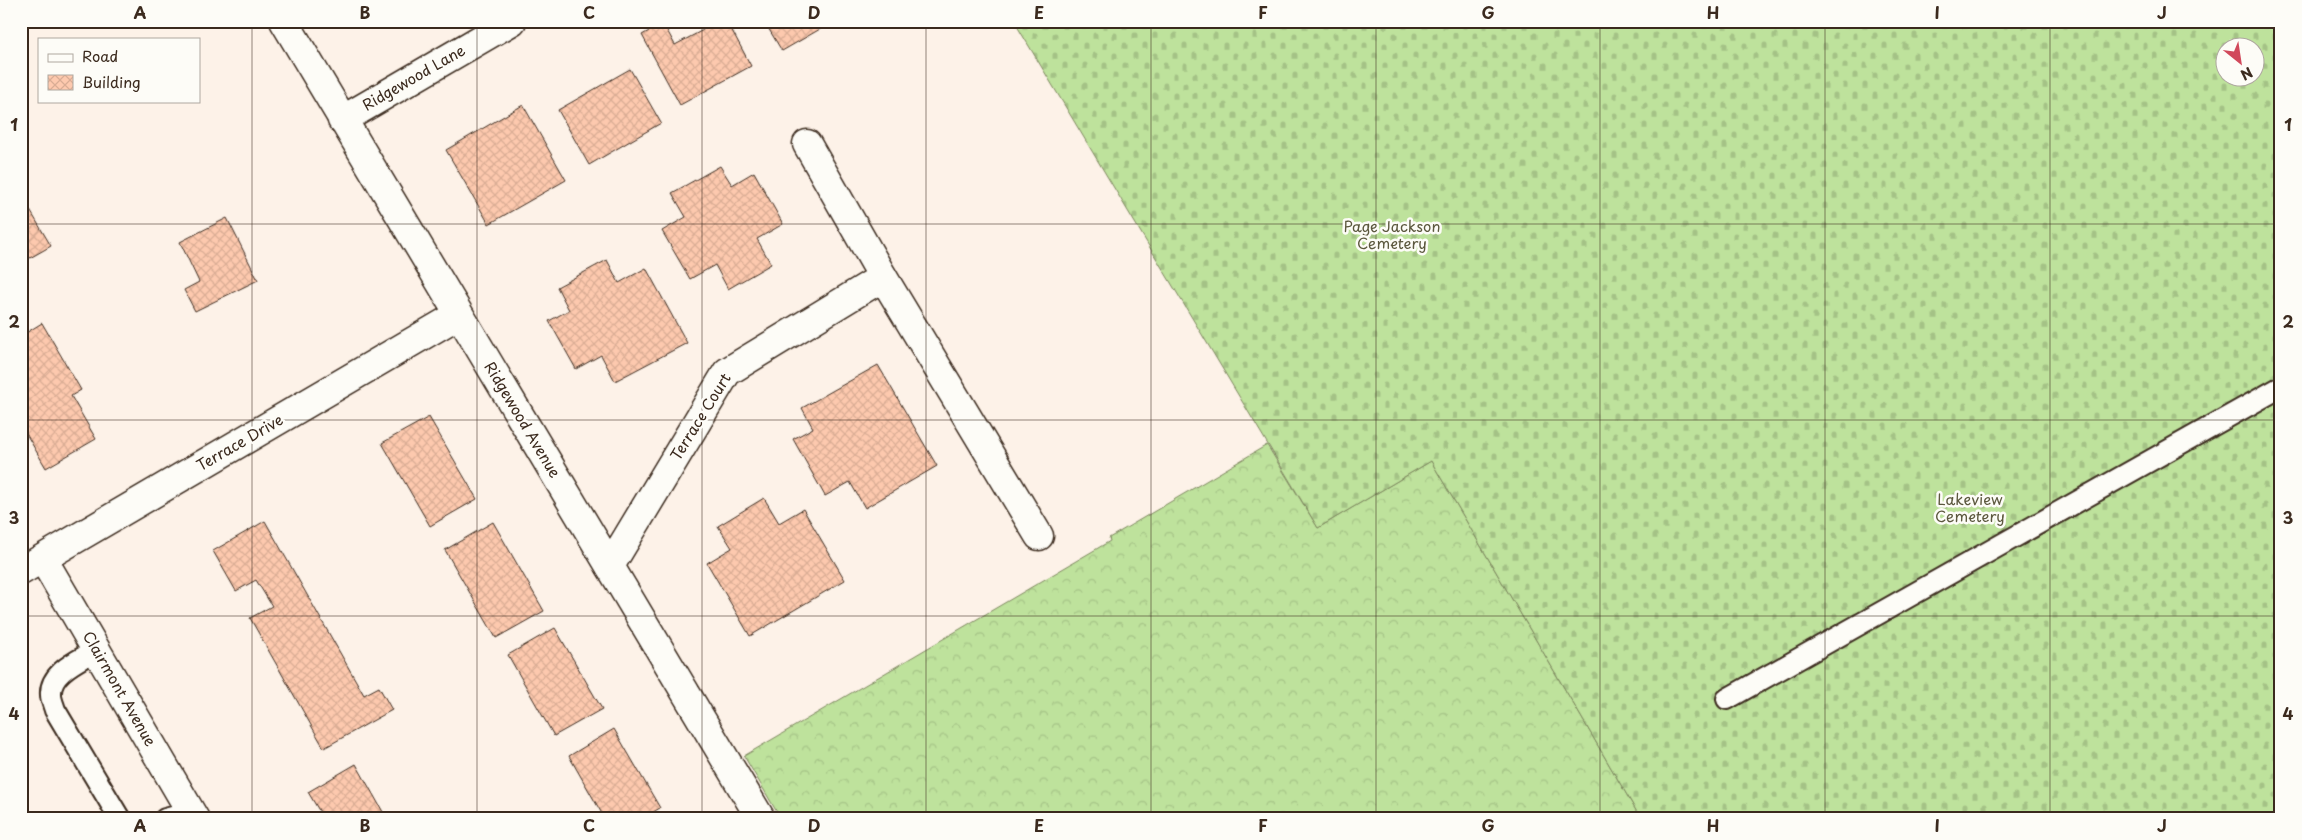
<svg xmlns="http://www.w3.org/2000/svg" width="2302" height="840" viewBox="0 0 2302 840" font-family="'Playpen Sans',sans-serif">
	<defs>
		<pattern id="forest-crowns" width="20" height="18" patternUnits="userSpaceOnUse" patternTransform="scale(1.25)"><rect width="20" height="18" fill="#bee29c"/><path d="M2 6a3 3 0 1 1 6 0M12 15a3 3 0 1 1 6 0" fill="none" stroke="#a4c286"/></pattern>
		<pattern id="cemetery-stones" width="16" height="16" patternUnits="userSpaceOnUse" patternTransform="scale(1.25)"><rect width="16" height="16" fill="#bee29c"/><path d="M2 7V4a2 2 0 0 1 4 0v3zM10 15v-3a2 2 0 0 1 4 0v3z" fill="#a4c286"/></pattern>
		<pattern id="building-cross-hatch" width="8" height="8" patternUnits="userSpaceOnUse" patternTransform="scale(1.25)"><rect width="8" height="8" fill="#fdc9ae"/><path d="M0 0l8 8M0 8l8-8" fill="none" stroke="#daad95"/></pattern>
	</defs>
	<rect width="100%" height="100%" fill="#fdf2e8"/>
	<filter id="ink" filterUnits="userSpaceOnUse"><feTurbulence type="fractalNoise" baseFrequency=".02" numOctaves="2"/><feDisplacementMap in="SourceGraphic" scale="10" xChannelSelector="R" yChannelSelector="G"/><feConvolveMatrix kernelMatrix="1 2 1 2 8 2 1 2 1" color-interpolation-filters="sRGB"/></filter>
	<g filter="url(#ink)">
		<path fill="url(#forest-crowns)" stroke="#7c865d" d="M 1267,445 L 1318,528 L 1431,461 L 1641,819 L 781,819 L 744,756 L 1110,541 L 1109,538 Z"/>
		<path fill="url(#cemetery-stones)" stroke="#7c865d" fill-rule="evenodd" d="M 1014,21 L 2281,21 L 2281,819 L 1641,819 L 1431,461 L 1318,528 ZM 2224,48 L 2254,48 L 2254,78 L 2224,78 Z"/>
		<g fill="url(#building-cross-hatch)" stroke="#3b2a1e">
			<path d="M 720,21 L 727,21 L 751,66 L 680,105 L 642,35 L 663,23 L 675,45 Z"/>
			<path d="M 764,21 L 834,21 L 782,51 Z"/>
			<path d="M 630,69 L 661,123 L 589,165 L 558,110 Z"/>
			<path d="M 523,105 L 566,180 L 489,224 L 446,150 Z"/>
			<path d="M 720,166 L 732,185 L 754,172 L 783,224 L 757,239 L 771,264 L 728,289 L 715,265 L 690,279 L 662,231 L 686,217 L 672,193 Z"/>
			<path d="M 21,195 L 51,246 L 21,263 Z"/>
			<path d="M 227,218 L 258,280 L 195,311 L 184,290 L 199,282 L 180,242 Z"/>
			<path d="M 607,260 L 619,283 L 646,268 L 687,343 L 615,381 L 601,355 L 576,369 L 549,321 L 569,310 L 557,287 Z"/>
			<path d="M 42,323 L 81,390 L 71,396 L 96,439 L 46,468 L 21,425 L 21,336 Z"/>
			<path d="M 878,365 L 937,466 L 865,508 L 850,482 L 825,496 L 793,439 L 813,428 L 802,408 Z"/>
			<path d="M 429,417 L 477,499 L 430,526 L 382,443 Z"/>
			<path d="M 764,498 L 779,523 L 803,509 L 845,580 L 750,636 L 707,563 L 732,548 L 718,526 Z"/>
			<path d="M 265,521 L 364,695 L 379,687 L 392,710 L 324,748 L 250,618 L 272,606 L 256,580 L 236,591 L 213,551 Z"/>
			<path d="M 493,522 L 544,611 L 496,638 L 445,550 Z"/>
			<path d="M 555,628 L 602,709 L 554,736 L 508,655 Z"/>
			<path d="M 614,729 L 660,808 L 641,819 L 605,819 L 569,756 Z"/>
			<path d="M 356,764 L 387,819 L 324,819 L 308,792 Z"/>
		</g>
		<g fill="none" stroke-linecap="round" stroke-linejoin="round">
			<defs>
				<g id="service">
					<path d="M 96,650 C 80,660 49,672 51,695 C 51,700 54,706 55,710 L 120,819"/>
					<path d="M 1727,699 L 2281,387"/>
					<path d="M 165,819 L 192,812"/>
				</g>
				<g id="minor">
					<path d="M 284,21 L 761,819"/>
					<path d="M 342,120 L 512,21"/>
					<path d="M 807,144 L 883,277 L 1039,536"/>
					<path d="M 43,559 L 195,819"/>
					<path d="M 610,566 L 727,372 L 883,277"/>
					<path d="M 21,571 L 458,315"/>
				</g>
			</defs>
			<use href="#service" stroke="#3b2a1e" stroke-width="24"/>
			<use href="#minor" stroke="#3b2a1e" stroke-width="31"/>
			<use href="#service" stroke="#fdfcf7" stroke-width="20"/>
			<use href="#minor" stroke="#fdfcf7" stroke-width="28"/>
		</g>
	</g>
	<path fill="none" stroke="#3b2a1e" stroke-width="1" stroke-opacity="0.55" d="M 252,21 L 252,819M 477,21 L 477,819M 702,21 L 702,819M 926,21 L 926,819M 1151,21 L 1151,819M 1376,21 L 1376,819M 1600,21 L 1600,819M 1825,21 L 1825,819M 2050,21 L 2050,819M 21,224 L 2281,224M 21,420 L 2281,420M 21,616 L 2281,616"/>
	<g text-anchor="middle" stroke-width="5" stroke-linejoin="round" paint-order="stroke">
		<g font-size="15" fill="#3b2a1e" stroke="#fdfcf7">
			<text transform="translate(414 78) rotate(-30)" y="5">Ridgewood Lane</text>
			<text transform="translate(701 417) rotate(-58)" y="5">Terrace Court</text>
			<text transform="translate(522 420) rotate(59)" y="5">Ridgewood Avenue</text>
			<text transform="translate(240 443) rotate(-30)" y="5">Terrace Drive</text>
			<text transform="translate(119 689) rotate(60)" y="5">Clairmont Avenue</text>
		</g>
		<g font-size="15" fill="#5c583e" stroke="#fdfcf7">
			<text x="1392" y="232">Page Jackson<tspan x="1392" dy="17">Cemetery</tspan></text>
			<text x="1970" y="505">Lakeview<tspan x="1970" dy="17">Cemetery</tspan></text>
		</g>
	</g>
	<rect width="2302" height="840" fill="none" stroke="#fdfcf7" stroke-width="55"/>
	<rect x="38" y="38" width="162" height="65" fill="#fdfcf7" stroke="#afa8a0"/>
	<rect x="48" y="54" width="25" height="8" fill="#fdfcf7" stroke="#afa8a0"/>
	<text x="82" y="62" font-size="15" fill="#3b2a1e">Road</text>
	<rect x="48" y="75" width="25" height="15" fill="url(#building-cross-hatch)" stroke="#afa8a0"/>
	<text x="82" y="88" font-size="15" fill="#3b2a1e">Building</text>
	<g transform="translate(2240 62) rotate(150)"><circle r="24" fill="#fdfcf7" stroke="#afa8a0"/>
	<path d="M0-4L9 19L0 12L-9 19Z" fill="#d1495b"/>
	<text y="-8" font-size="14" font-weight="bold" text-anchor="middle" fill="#3b2a1e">N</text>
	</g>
	<rect x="28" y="28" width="2246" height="784" fill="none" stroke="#3b2a1e" stroke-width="2"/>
	<g font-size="16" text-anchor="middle" font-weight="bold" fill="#3b2a1e">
		<text x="140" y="19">A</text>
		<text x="365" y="19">B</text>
		<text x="589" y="19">C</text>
		<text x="814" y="19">D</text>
		<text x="1039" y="19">E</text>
		<text x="1263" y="19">F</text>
		<text x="1488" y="19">G</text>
		<text x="1713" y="19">H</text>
		<text x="1937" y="19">I</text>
		<text x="2162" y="19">J</text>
		<text x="14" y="131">1</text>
		<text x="2288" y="131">1</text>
		<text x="14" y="328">2</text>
		<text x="2288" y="328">2</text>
		<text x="14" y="524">3</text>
		<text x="2288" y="524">3</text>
		<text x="14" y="720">4</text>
		<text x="2288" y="720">4</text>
		<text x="140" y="832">A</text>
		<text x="365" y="832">B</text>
		<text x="589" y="832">C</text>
		<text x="814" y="832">D</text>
		<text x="1039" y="832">E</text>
		<text x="1263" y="832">F</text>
		<text x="1488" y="832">G</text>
		<text x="1713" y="832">H</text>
		<text x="1937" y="832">I</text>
		<text x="2162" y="832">J</text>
	</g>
</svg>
